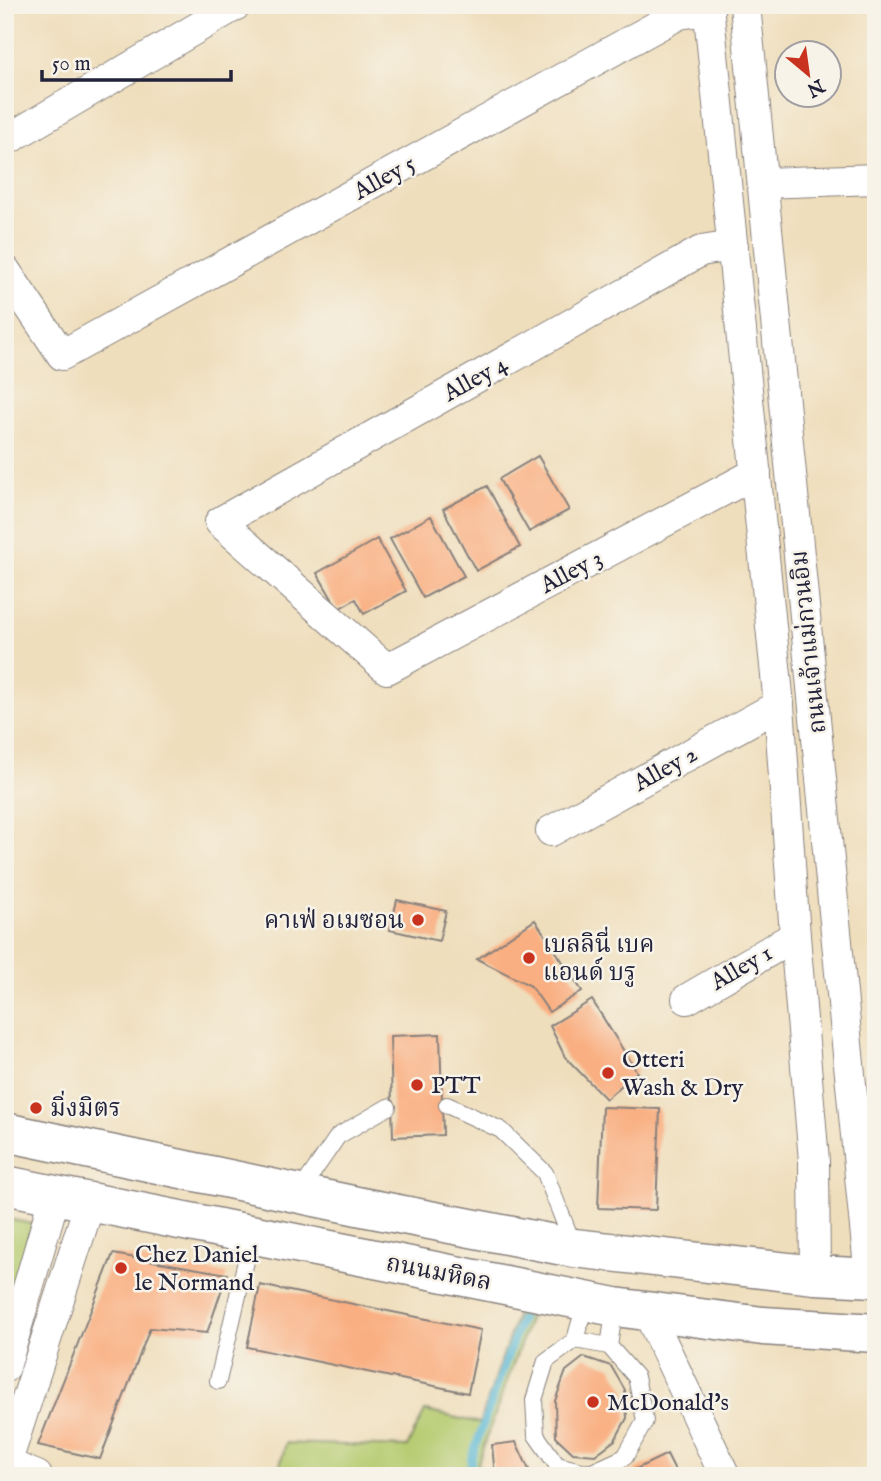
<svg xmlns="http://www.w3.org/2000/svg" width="881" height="1481" viewBox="0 0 881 1481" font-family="'IM FELL English','Noto Serif Thai',serif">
	<rect width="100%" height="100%" fill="#f7f3e8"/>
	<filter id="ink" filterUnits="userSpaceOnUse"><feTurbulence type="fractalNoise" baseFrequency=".0143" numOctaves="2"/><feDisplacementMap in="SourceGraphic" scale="14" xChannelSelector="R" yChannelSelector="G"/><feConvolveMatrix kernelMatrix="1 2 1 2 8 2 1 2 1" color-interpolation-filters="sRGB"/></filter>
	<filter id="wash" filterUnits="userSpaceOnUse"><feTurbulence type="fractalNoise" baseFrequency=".00686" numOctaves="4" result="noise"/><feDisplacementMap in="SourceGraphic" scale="28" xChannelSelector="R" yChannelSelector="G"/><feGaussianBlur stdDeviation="1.57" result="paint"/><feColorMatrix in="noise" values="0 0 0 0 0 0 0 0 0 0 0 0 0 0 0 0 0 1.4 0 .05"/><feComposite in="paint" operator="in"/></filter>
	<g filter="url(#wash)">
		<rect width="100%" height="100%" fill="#efdebc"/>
		<g fill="#b5cb6f" stroke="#6c7655" stroke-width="2">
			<path d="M 5,1218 L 32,1224 L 5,1318 Z"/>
			<path d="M 517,1314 L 530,1317 L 478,1462 L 477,1476 L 277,1476 L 286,1443 L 407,1447 L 425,1411 L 480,1423 Z"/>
		</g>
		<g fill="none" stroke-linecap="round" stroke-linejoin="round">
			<path stroke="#55b6d4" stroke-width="8" d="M 470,1476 L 471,1459 L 521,1319"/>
		</g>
		<g id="blocks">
			<g fill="#f9af81">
				<path d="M 538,456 L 569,510 L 529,532 L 499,479 Z"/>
				<path d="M 487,486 L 520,547 L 476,571 L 443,509 Z"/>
				<path d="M 431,516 L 464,576 L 423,598 L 390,539 Z"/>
				<path d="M 377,539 L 406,591 L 364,614 L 356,599 L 338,609 L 317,573 Z"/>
				<path d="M 397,900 L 446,911 L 439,941 L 390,930 Z"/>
				<path d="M 535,920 L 582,991 L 549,1012 L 531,986 L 477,959 Z"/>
				<path d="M 592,1000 L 637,1072 L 606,1099 L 565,1057 L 550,1026 Z"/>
				<path d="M 440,1034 L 443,1135 L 393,1137 L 390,1036 Z"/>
				<path d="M 602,1107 L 660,1109 L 656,1210 L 598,1208 Z"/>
				<path d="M 113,1254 L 227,1274 L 207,1333 L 150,1328 L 100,1459 L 38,1445 Z"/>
				<path d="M 260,1285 L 481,1330 L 468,1393 L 247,1347 Z"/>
				<path d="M 584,1357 L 611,1366 L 625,1390 L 627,1418 L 615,1440 L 595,1455 L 573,1453 L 556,1437 L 555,1401 L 566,1371 Z"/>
				<path d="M 516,1442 L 532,1476 L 495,1476 L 492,1445 Z"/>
				<path d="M 667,1454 L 678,1476 L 638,1476 L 634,1470 Z"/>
			</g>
		</g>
	</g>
	<g filter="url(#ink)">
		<use href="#blocks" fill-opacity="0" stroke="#88807c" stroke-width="2"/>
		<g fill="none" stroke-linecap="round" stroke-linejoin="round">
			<defs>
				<g id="service">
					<path d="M 447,1105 L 501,1130 L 545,1173 L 574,1247"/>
					<path d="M 298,1194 L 338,1136 L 388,1107"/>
					<path d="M 586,1301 L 575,1340 L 546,1361 L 534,1400 L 536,1435 L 557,1465 L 590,1473 L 625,1457 L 645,1421 L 636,1377 L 609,1346 L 615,1307"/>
					<path d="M 575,1340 L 609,1346"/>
					<path d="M 218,1381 L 252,1235"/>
				</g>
				<g id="minor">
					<path d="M 708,5 L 779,705 L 795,936 L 814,1161 L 815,1275"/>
					<path d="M 745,5 L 870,1278"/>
					<path d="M 5,141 L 236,5"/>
					<path d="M 763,183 L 876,179"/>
					<path d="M 733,246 L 701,251 L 220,522 L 387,669 L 756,473"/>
					<path d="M 5,270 L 62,355 L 679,14 L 709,10"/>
					<path d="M 551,831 L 779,705"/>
					<path d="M 687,999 L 795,936"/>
					<path d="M 648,1312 L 725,1476"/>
					<path d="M 5,1367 L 55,1195"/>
					<path d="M 5,1463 L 37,1476"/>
					<path d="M 5,1468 L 90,1202"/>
				</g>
				<g id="secondary">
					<path d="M 5,1132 L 362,1207 L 574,1248 L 815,1275 L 876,1278"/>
					<path d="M 5,1185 L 615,1307 L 763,1326 L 876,1333"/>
				</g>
			</defs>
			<use href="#service" stroke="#88807c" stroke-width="18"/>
			<use href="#minor" stroke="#88807c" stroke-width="32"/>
			<use href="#secondary" stroke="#88807c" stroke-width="41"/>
			<use href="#service" stroke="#fff" stroke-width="16"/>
			<use href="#minor" stroke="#fff" stroke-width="30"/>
			<use href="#secondary" stroke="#fff" stroke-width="38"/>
		</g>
	</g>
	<g fill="#c8321e" stroke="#f7f3e8" stroke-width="2.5">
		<circle cx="418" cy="920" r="7"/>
		<circle cx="529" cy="958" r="7"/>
		<circle cx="608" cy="1073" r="7"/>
		<circle cx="417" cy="1085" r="7"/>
		<circle cx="36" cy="1108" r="7"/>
		<circle cx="121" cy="1268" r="7"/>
		<circle cx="593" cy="1402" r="7"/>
	</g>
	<g text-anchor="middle" stroke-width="5" stroke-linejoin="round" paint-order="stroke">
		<g font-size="24" fill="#22223b" stroke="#f7f3e8">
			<text transform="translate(384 177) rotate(-29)" y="8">Alley 5</text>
			<text transform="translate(475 378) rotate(-29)" y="8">Alley 4</text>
			<text transform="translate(571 571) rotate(-28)" y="8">Alley 3</text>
			<text transform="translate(808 642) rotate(-96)" y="8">ถนนเจ้าแม่กวนอิม</text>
			<text transform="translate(665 768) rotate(-29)" y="8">Alley 2</text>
			<text transform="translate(741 967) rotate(-30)" y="8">Alley 1</text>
			<text transform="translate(439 1272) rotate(11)" y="8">ถนนมหิดล</text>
		</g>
		<g font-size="24" fill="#22223b" stroke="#f7f3e8" text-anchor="start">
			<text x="404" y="928" text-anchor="end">คาเฟ่ อเมซอน</text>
			<text x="543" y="952">เบลลินี่ เบค<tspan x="543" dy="28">แอนด์ บรู</tspan></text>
			<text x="622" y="1067">Otteri<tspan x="622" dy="28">Wash &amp; Dry</tspan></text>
			<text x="431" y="1093">PTT</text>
			<text x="50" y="1116">มิ่งมิตร</text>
			<text x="135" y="1262">Chez Daniel<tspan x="135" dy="28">le Normand</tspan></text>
			<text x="607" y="1410">McDonald's</text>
		</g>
	</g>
	<rect width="881" height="1481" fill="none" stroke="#f7f3e8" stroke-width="28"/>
	<g transform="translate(808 74) rotate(151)"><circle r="33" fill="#f7f3e8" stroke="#a29fa3" stroke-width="2"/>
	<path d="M0-5L12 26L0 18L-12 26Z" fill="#c8321e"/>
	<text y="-10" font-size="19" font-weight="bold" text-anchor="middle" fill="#22223b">N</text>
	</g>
	<path d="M42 70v10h189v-10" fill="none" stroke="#22223b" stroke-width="3.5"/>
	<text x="52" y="70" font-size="21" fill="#22223b" stroke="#f7f3e8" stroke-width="5" paint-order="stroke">50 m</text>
</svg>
